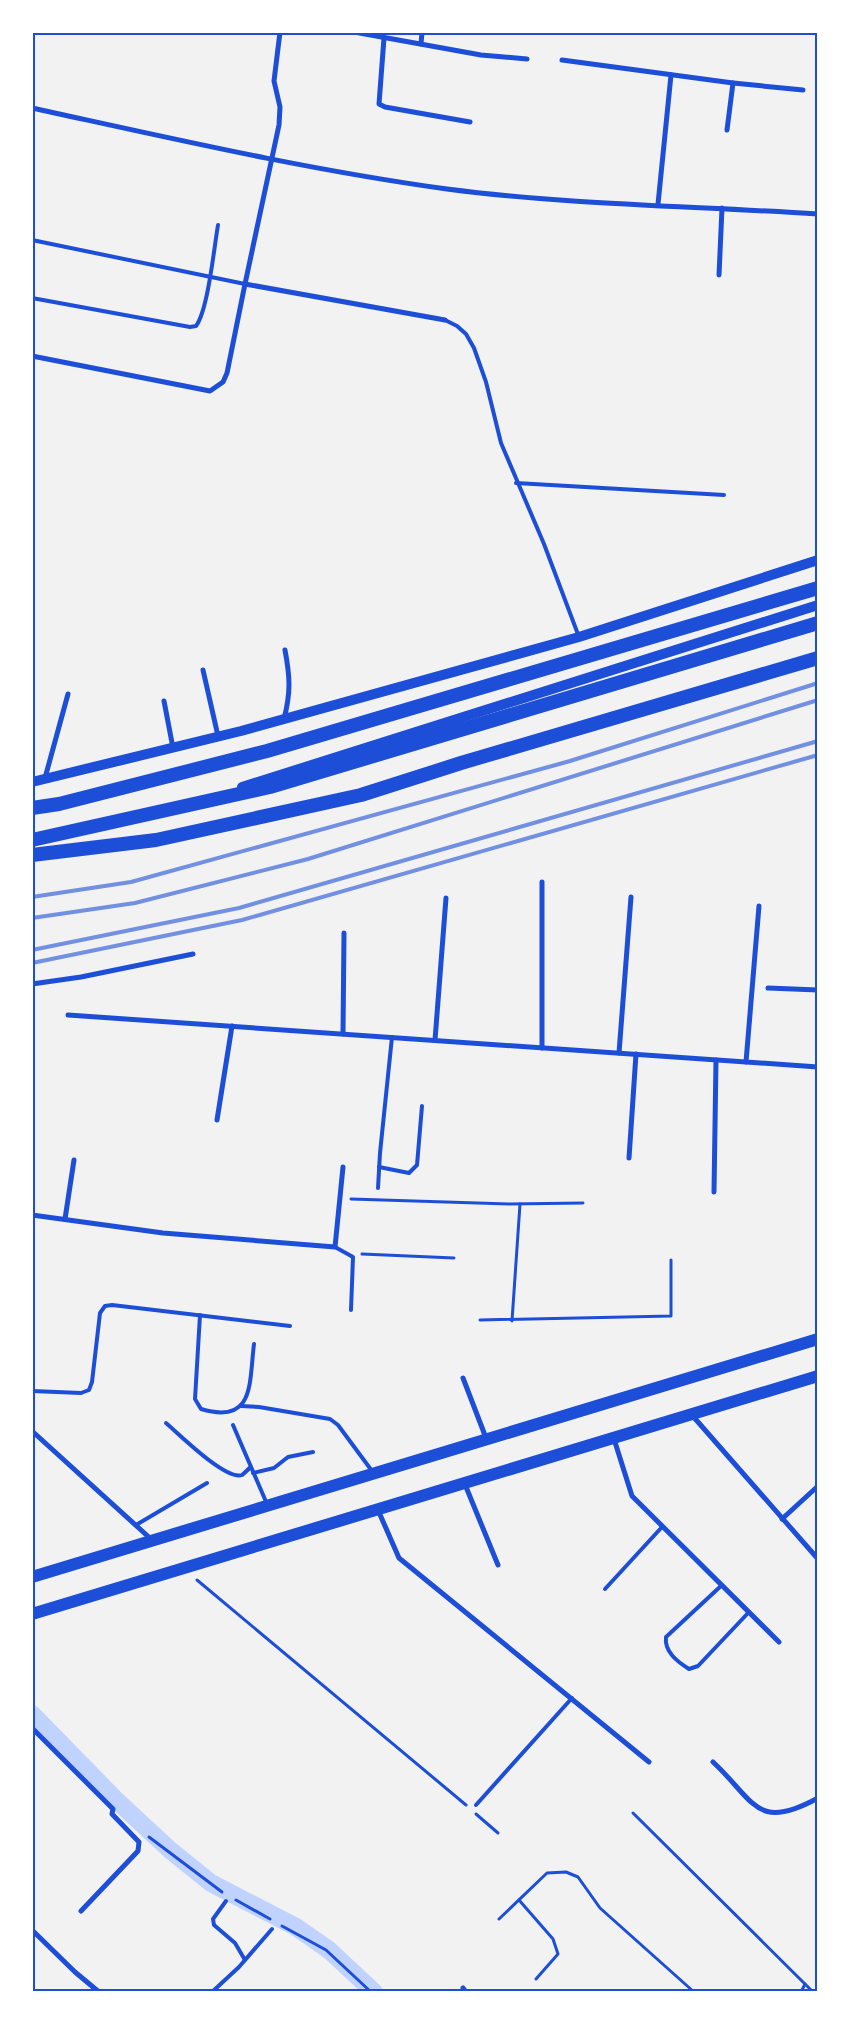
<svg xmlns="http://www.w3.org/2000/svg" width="850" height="2024" viewBox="0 0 850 2024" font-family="Mulish,sans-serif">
	<rect width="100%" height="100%" fill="#f2f2f2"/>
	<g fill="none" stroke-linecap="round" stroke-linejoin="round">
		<path stroke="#bfd3fe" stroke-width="18" d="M 32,1714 L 115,1799 L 170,1850 L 211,1883 L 296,1927 L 329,1950 L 374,1992"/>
		<g stroke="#1d4ed8" stroke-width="3">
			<path d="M 351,1199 L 509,1204 L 583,1203"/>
			<path d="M 362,1254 L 454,1258"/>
			<path d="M 480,1320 L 671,1316 L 671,1260"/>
			<path d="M 512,1321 L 520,1204"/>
			<path d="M 197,1580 L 466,1805"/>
			<path d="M 633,1813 L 805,1984 L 801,1992"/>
			<path d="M 476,1814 L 498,1833"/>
			<path d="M 149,1837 L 222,1892"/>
			<path d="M 236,1900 L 270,1919"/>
			<path d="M 519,1900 L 553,1939 L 558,1954 L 536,1979"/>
			<path d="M 499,1919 L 547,1873 L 566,1872 L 578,1877 L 600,1908 L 694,1992"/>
			<path d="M 282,1926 L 326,1950 L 371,1992"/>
			<path d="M 805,1984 L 813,1992"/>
		</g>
		<g stroke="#1d4ed8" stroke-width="4">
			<path d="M 32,202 L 32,209"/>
			<path d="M 32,240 L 245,284"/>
			<path d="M 32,298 L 190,327 L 196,326 C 208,310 214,248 218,225"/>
			<path d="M 445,320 L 457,326 L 466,334 L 474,348 L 486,382 L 501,443 L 544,544 L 579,637"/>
			<path d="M 516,483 L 724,495"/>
			<path d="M 379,1167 L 409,1173 L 417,1165 L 422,1106"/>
			<path d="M 378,1188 L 380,1153 L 392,1037"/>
			<path d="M 335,1247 L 353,1257 L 351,1310"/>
			<path d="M 200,1315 L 195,1399 L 201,1409 C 255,1425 249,1383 254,1344"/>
			<path d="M 32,1391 L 81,1393 L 89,1390 L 92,1382 L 100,1313 L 105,1306 L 112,1305 L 290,1326"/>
			<path d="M 241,1406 L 259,1407 L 330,1419 L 338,1425 L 372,1471"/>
			<path d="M 166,1423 C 179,1434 226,1481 242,1475 C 245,1473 248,1469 251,1467"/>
			<path d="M 233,1425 L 267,1504"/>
			<path d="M 253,1473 L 274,1468 L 288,1457 L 313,1452"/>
			<path d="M 136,1525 L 207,1483"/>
			<path d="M 722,1585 L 666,1637 C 664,1652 678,1662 689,1669 L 698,1666 L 749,1612"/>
			<path d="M 605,1589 L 662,1527"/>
			<path d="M 476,1805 L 572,1698"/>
			<path d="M 226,1901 L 213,1919 L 214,1925 L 235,1943 L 245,1960"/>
			<path d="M 212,1992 L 239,1967 L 272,1929"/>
		</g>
		<g stroke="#1d4ed8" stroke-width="5">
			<path d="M 354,32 L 481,55 L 527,59"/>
			<path d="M 384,38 L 379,104 L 385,107 L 470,122"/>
			<path d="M 421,44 L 422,32"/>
			<path d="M 562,60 L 733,83 L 727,130"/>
			<path d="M 733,83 L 803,90"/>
			<path d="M 32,108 C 170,138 308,170 447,189 C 570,205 694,206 818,214"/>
			<path d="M 658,204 L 671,75"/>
			<path d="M 719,275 L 722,208"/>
			<path d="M 245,284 L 279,125 L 280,107 L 274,81 L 280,32"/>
			<path d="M 32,356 L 210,391 L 223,382 L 227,373 L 245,284 L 445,320"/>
			<path d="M 203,670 L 218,736"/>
			<path d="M 164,701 L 173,748"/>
			<path d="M 284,719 C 291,692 290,677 285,650"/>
			<path d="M 45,778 L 68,694"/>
			<path d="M 32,984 L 81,977 L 193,954"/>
			<path d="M 768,988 L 818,990"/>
			<path d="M 68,1015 L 818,1067"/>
			<path d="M 343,1034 L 344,933"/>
			<path d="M 435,1040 L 446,898"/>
			<path d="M 542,1048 L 542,882"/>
			<path d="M 619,1053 L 631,897"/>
			<path d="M 746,1062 L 759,906"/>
			<path d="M 217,1120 L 232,1026"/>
			<path d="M 629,1158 L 636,1054"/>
			<path d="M 714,1192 L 716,1060"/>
			<path d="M 32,1215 L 163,1233 L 335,1247 L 343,1167"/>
			<path d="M 65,1219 L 74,1160"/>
			<path d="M 463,1378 L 486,1438"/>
			<path d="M 691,1414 L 818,1559"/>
			<path d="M 32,1431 L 152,1540"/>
			<path d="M 614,1439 L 632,1496 L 779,1642"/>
			<path d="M 464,1482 L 498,1565"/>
			<path d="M 378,1510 L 399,1558 L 649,1762"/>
			<path d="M 782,1519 L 818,1486"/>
			<path d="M 32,1728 L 113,1809 L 112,1814 L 139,1842 L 138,1851 L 81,1911"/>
			<path d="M 713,1762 C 755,1801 756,1832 818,1798"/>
			<path d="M 32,1930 L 75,1972 L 99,1992"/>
			<path d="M 463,1988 L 466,1992"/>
		</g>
		<g stroke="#1d4ed8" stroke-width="10">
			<path d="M 32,782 L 241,731 L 579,637 L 818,560"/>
			<path d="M 242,787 L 818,605"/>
		</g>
		<g stroke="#1d4ed8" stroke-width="12">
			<path d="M 32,1577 L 818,1339"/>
			<path d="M 32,1614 L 818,1376"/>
		</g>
		<g stroke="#1d4ed8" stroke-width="14">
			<path d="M 32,808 L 59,804 L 267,751 L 818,588"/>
			<path d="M 32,840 L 270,787 L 818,623"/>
			<path d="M 32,855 L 156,840 L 361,795 L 461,763 L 818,658"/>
		</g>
		<g stroke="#7290e2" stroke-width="4">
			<path d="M 32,897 L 131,882 L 570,761 L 818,683"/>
			<path d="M 32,918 L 135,903 L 308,859 L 818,700"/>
			<path d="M 32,950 L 239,908 L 818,741"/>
			<path d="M 32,963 L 242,920 L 818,755"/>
		</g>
	</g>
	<rect width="850" height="2024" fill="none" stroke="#ffffff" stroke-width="68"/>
	<rect x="34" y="34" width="782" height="1956" fill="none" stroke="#1d4ed8" stroke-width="2"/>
</svg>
